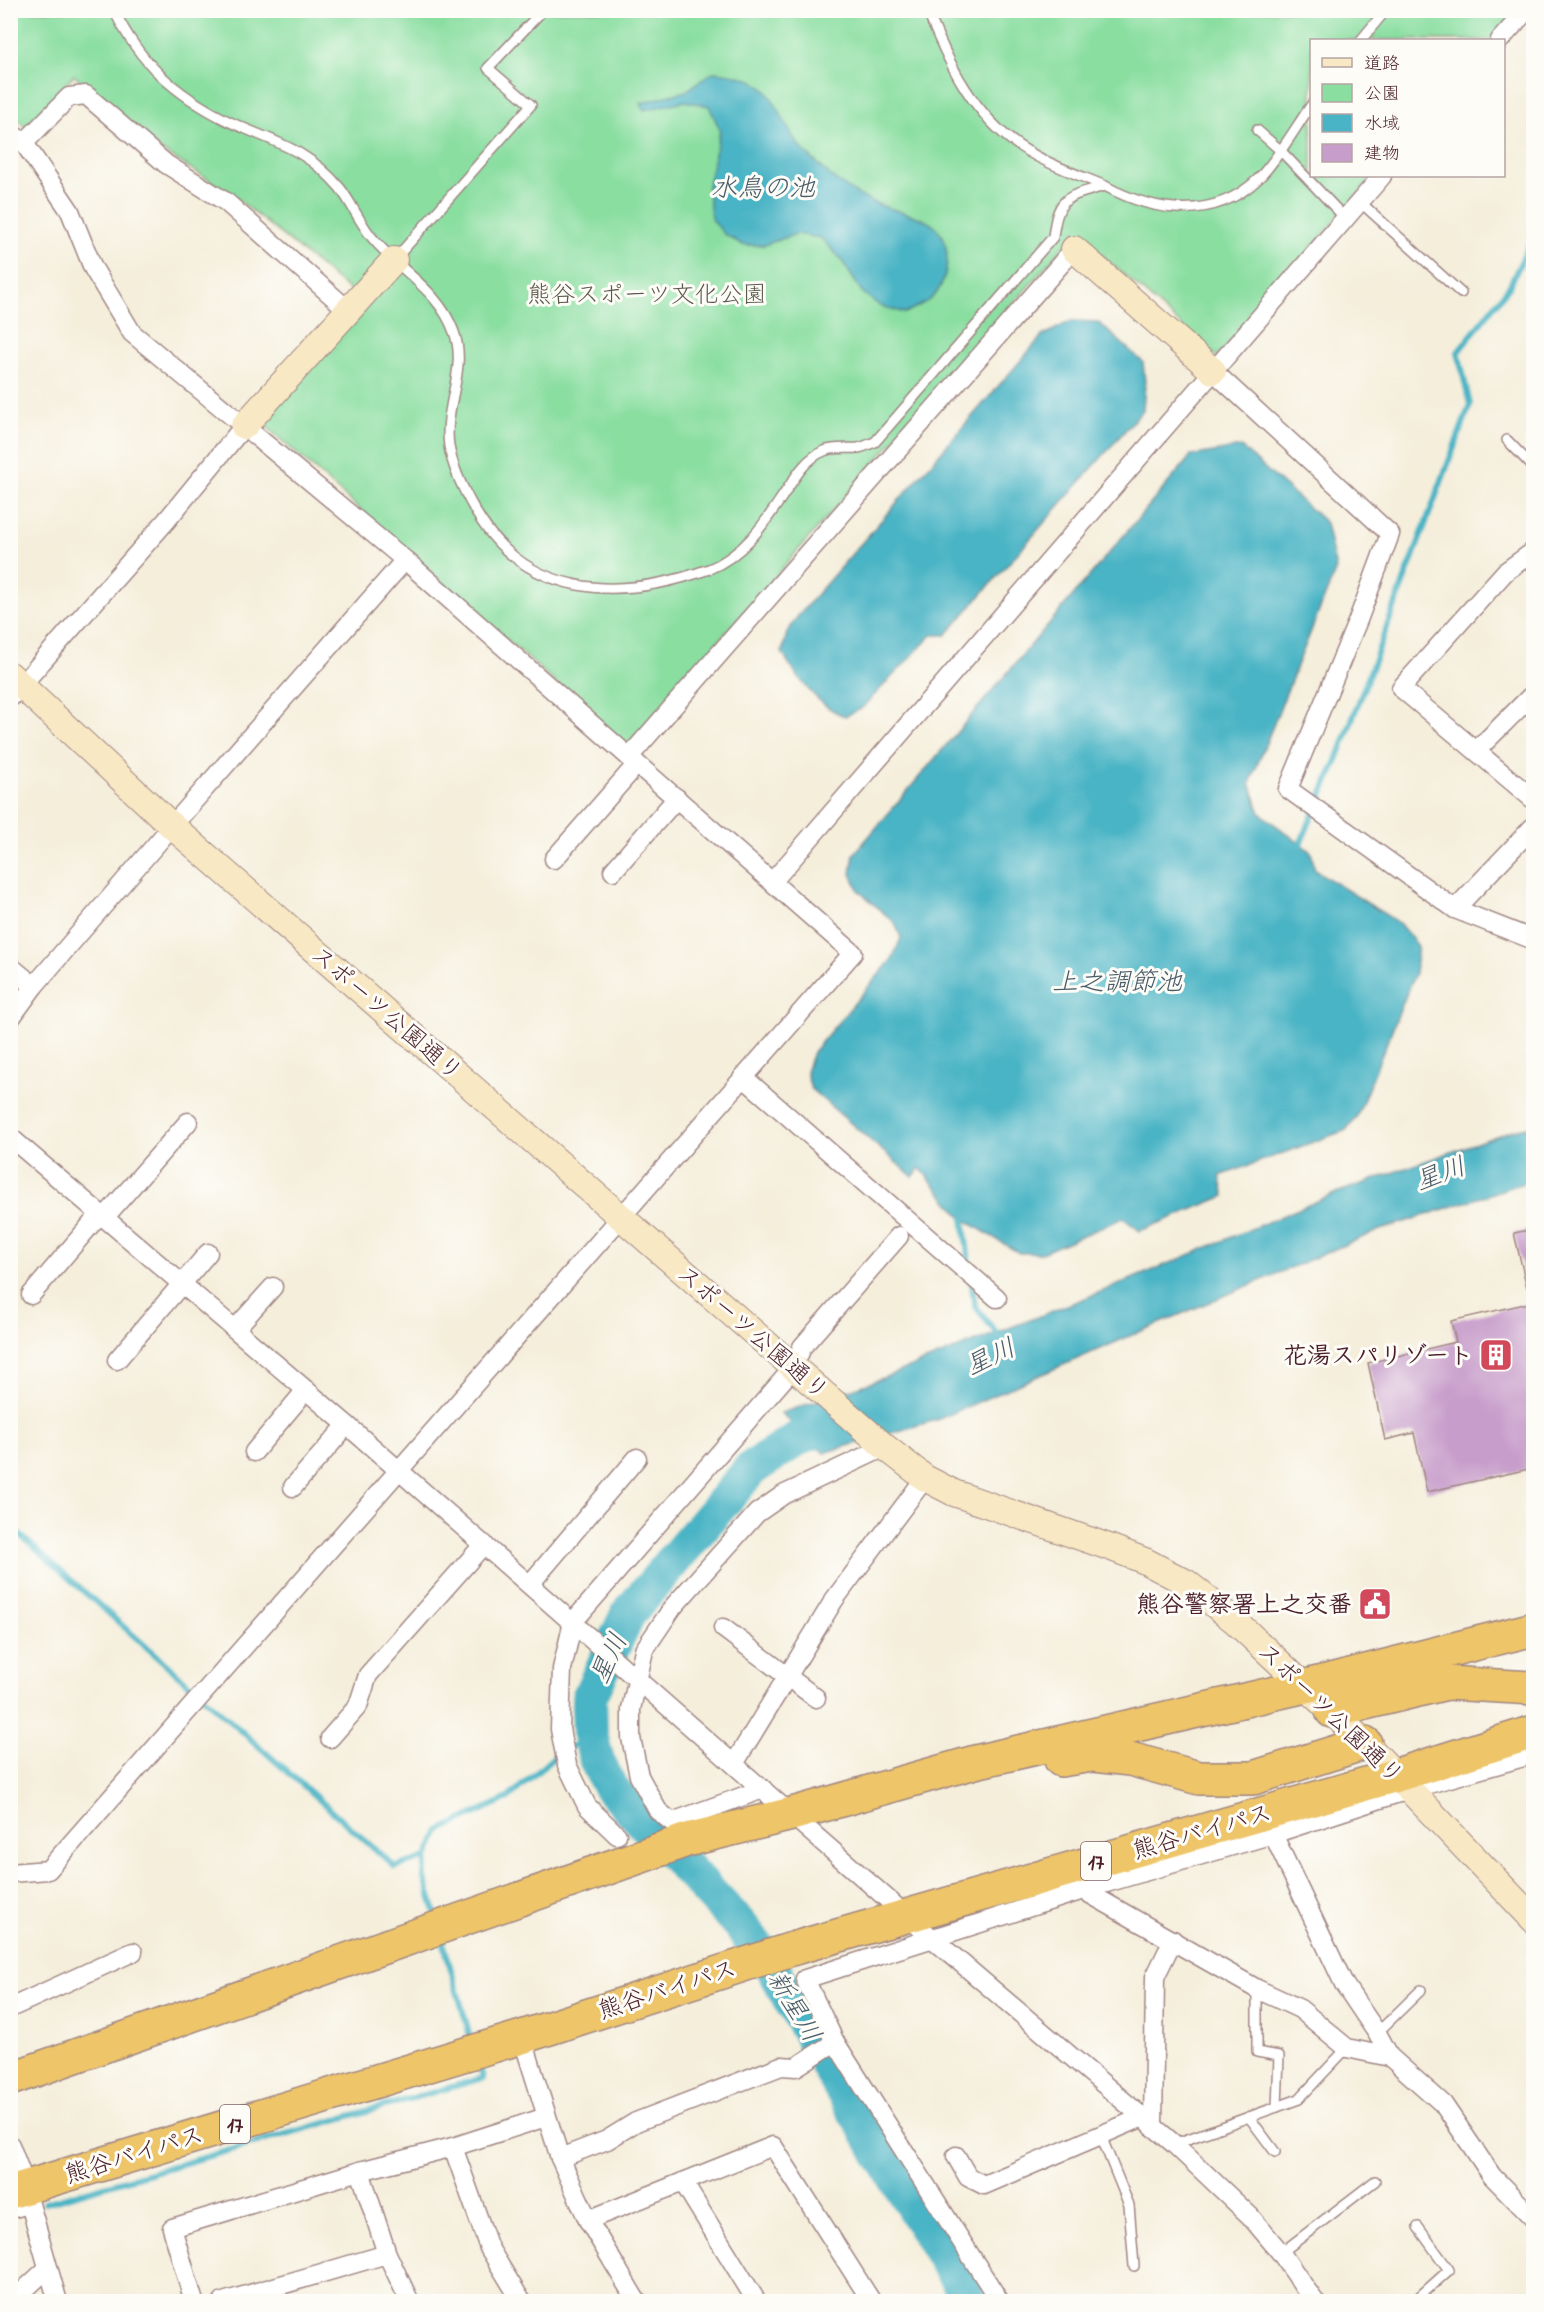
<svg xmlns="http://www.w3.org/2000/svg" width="1544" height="2312" viewBox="0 0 1544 2312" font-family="'Indie Flower','Klee One',sans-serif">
	<rect width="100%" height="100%" fill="#fdfcf7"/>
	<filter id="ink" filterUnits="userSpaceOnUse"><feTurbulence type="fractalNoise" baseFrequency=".0167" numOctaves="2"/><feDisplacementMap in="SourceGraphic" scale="12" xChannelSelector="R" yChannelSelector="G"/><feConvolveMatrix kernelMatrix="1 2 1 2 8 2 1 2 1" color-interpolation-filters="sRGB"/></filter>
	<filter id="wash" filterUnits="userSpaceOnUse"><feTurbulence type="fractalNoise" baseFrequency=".008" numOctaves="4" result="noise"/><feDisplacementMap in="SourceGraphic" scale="24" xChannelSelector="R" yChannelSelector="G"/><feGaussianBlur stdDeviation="1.35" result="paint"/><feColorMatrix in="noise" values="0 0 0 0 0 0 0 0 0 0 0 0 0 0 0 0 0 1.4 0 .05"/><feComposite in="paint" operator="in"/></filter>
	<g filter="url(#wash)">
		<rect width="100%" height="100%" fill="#f5eedb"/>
		<path fill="#89dea0" stroke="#6a7e66" stroke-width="1.5" d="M 11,11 L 1517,11 L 1491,40 L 1312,40 L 1312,176 L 1374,176 L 1217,357 L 1076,232 L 627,746 L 261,422 L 364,302 L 229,192 L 159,149 L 74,75 L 25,127 L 11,112 Z"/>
		<g fill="#48b4c5" stroke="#496a78" stroke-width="1.5">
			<path d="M 713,72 C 774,76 769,99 797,143 C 804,152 814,160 823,169 C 839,184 859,197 880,205 C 897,212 921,215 935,227 C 954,244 949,286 929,300 C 922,305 912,309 905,313 L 880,306 L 862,292 L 840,258 L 821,238 L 796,234 L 764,245 L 743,245 L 724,234 L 711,218 L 708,186 L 720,130 L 709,106 L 685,101 L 644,110 L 641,103 L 686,91 Z"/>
			<path d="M 1071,321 L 1098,322 L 1143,362 L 1145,383 L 1143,410 L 946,635 L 932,635 L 861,709 L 846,716 C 821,710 794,674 782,652 L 787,633 L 798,616 L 1042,336 Z"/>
			<path d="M 1241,447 L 1326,523 L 1336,569 L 1250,783 L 1260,813 L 1311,852 L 1315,870 L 1399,923 L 1418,946 L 1415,973 L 1357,1116 L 1346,1130 L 1220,1176 L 1225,1196 L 1140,1231 L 1123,1218 L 1042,1253 L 1019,1253 L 963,1219 L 920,1168 L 913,1177 L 811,1089 L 806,1072 L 813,1052 L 892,959 L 901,938 L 895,923 L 859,891 L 851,874 L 854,854 L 1191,456 Z"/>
			<path d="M 1533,1126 L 1533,1180 L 1380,1230 L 1146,1329 L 939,1419 L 824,1453 L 781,1413 L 870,1383 L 1103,1291 L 1339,1192 L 1513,1130 Z"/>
		</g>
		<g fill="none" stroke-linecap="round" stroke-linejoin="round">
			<g stroke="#48b4c5" stroke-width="6">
				<path d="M 1297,851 L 1337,760 L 1470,405 L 1458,352 L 1509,287 L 1534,235"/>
				<path d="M 968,1215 L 963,1219 L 970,1267"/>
				<path d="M 971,1280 L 975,1306 L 1001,1339"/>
				<path d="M 10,1526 L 395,1867 L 427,1857"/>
				<path d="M 437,1919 L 424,1875 L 427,1857 L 439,1831 L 508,1798 L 554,1757 L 590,1735"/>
				<path d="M 442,1938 L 472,2043"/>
				<path d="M 45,2203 L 483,2078 L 478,2061"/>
			</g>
			<path stroke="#48b4c5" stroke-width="36" d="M 852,1423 L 805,1434 L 751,1469 L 628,1614 L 589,1698 L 590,1735 L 597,1761 L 610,1787 L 741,1926 L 772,1967 L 844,2093 L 971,2302"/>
		</g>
		<g id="blocks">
			<g fill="#c79dcb">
				<path d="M 1533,1229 L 1533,1287 L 1527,1288 L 1514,1233 Z"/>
				<path d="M 1533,1302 L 1533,1468 L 1427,1492 L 1414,1433 L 1385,1440 L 1368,1363 L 1456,1342 L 1451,1321 Z"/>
			</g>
		</g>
	</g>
	<g filter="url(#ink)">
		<use href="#blocks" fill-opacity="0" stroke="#a08683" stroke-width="1.5"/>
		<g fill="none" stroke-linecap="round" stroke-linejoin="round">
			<defs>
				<g id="lane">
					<path d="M 114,10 C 139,63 176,95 228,121 C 272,142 306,147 340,188 C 353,205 361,226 375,241 C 402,272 440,292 454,332 C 468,369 443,407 449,446 C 452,466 462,487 472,505 C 522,599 618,602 709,569 C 742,556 763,526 782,497 C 793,481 804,459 824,451 C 834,447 847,449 858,448 C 864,447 869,444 875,442 L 1053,237 C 1058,195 1067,197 1105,186 C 1155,213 1214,221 1258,179 C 1278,159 1295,128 1312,104"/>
					<path d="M 927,10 C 947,59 968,106 1011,140 C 1038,161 1074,173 1105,186"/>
					<path d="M 1361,40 L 1386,10"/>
					<path d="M 1257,130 L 1280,150 L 1345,218"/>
					<path d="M 1359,201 L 1461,293"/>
					<path d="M 396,258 L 531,105 L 488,68 L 543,10"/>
					<path d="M 1507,440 L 1534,468"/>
					<path d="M 1257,1989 L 1257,2052 L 1279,2056 L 1277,2107"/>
					<path d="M 1377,2033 L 1421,1990"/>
					<path d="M 1249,2117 L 1275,2152"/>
					<path d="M 1101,2136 L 1129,2205 L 1134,2266"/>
					<path d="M 1174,2144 L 1299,2099 L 1347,2048"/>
					<path d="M 1418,2227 L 1449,2270 L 1420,2296 L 1423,2302"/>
					<path d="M 1281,2253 L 1375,2181"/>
				</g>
				<g id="street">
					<path d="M 1500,40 L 1527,10"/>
					<path d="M 10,132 L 24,143 L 70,211 L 93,268 L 132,333 L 405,560 L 629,757 L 1074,249"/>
					<path d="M 24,143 L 69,97 L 86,95 L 166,164 L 226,202 L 348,310"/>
					<path d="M 1213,371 L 1390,534 L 1358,620 L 1288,789 L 1455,909 L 1534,940"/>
					<path d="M 1534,693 L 1476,751 L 1534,800"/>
					<path d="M 10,698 L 166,521 L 244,426"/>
					<path d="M 1476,751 L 1401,688 L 1505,572 L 1534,551"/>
					<path d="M 554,859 L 637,764"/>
					<path d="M 613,871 L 677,798"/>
					<path d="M 773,881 L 1382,176"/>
					<path d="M 1455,909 L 1534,826"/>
					<path d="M 10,966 L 34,986"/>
					<path d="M 10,1019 L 34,986 L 172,826 L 405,560"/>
					<path d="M 743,1077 L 997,1298"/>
					<path d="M 10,1137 L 347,1425 L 933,1939 L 1174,2144 L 1250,2216 L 1281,2253 L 1315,2302"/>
					<path d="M 104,1218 L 188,1122"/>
					<path d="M 31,1295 L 100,1214"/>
					<path d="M 235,1329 L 273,1287"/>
					<path d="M 117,1360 L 208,1253"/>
					<path d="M 254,1452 L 306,1390"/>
					<path d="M 293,1487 L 347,1425"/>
					<path d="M 530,1584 L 637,1458"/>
					<path d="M 723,1628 L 816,1698"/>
					<path d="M 330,1738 L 358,1706 L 368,1675 L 484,1544"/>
					<path d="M 734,1764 L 834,1600 L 925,1478"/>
					<path d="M 763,1789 L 672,1822 L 658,1811 L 639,1776 L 631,1738 L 631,1709 L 644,1650 L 673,1607 L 757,1513 L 783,1495 L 885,1447"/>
					<path d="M 1273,1834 L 1344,1984 L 1377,2033 L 1390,2057 L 1443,2104 L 1492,2176 L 1534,2219"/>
					<path d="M 617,1835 L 587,1806 L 567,1765 L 560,1729 L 562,1669 L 573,1622 L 794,1367 L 802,1347 L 899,1236"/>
					<path d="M 10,1873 L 48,1870 L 853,953 L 629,757"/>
					<path d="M 1083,1890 L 1257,1989 L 1300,2009 L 1347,2048 L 1390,2057"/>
					<path d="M 10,2008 L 133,1952"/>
					<path d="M 522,2037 L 560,2158 L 588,2220 L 637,2302"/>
					<path d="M 1153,2127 L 1155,1977 L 1173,1940"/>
					<path d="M 10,2145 L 22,2176 L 58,2302"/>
					<path d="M 453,2147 L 489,2248 L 522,2302"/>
					<path d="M 956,2156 L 968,2177 L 984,2185 L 1143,2117"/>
					<path d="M 560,2158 L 607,2140 L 636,2122 L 781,2066 L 796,2067 L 835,2042"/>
					<path d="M 360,2171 L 387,2254 L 410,2302"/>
					<path d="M 683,2182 L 757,2302"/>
					<path d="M 10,2209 L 29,2204"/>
					<path d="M 588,2220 L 773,2146 L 872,2302"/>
					<path d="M 11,2302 L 48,2268"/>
					<path d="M 194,2302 L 172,2228 L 360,2171 L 453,2147 L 546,2117"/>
					<path d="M 223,2302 L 387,2254"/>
					<path d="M 1000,2302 L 835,2042 L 805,1979 L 1096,1886 L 1273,1834 L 1411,1789 L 1534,1754"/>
				</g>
				<g id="secondary">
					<path d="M 1074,249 L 1213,371"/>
					<path d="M 244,426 L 394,260"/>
					<path d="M 10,675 L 172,826 L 885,1447 L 925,1478 L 954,1493 L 1109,1547 L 1145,1561 L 1187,1583 L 1235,1621 L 1365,1743 L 1534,1920"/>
				</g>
				<g id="highway">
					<path d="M 1332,1711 L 1447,1683 L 1534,1688"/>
					<path d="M 1061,1760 L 1093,1755 L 1130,1759 L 1199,1778 L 1253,1778 L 1365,1743"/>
					<path d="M 10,2079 L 687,1840 L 792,1814 L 975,1762 L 1306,1686 L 1534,1629"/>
					<path d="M 10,2192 L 522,2037 L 795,1948 L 1397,1775 L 1534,1732"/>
				</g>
			</defs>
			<use href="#lane" stroke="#a08683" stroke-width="12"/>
			<use href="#street" stroke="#a08683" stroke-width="21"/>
			<use href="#secondary" stroke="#a08683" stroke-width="28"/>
			<use href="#highway" stroke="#a08683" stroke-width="36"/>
			<use href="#lane" stroke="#fff" stroke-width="9"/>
			<use href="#street" stroke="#fff" stroke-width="18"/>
			<use href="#secondary" stroke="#f8e8c3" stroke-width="26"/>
			<use href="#highway" stroke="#eec569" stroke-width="33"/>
		</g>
	</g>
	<defs>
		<symbol id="building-square" viewBox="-11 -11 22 22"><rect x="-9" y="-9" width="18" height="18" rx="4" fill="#d1495b" stroke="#fdfcf7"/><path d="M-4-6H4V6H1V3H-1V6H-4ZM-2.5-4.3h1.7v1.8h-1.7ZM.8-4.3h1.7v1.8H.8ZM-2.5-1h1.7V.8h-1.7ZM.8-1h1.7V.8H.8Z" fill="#fff"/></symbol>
		<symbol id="civic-square" viewBox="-11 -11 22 22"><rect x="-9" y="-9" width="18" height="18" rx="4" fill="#d1495b" stroke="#fdfcf7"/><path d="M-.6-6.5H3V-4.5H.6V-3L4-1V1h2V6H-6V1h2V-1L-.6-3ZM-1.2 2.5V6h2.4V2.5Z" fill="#fff"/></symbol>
	</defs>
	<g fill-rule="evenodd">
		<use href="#building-square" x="1477" y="1336" width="38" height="38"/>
		<use href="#civic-square" x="1356" y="1585" width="38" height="38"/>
	</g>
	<g text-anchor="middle" stroke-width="6" stroke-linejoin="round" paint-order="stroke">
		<g fill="#fdfcf7" stroke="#806168" stroke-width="1.5">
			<rect x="1081" y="1842" width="30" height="38" rx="4.5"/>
			<rect x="220" y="2105" width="30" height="38" rx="4.5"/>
		</g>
		<g font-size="22" font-weight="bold" fill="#4a1f2b">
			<text x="1096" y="1869">17</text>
			<text x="235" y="2132">17</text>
		</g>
		<g font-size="24" fill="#5d584e" stroke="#fdfcf7">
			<text x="647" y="302">熊谷スポーツ文化公園</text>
		</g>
		<g font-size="24" fill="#4a1f2b" stroke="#fdfcf7">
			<text transform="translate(387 1013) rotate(41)" y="8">スポーツ公園通り</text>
			<text transform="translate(753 1332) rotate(41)" y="8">スポーツ公園通り</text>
			<text transform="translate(1331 1713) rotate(44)" y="8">スポーツ公園通り</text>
			<text transform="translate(1202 1831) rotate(-16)" y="8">熊谷バイパス</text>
			<text transform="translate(667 1989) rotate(-18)" y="8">熊谷バイパス</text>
			<text transform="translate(134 2154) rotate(-17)" y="8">熊谷バイパス</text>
		</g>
		<g font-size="24" font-weight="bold" fill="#4a1f2b" stroke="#fdfcf7" text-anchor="end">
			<text x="1473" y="1363">花湯スパリゾート</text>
			<text x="1352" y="1612">熊谷警察署上之交番</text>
		</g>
		<g font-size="26" font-style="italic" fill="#495b69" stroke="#fdfcf7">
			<text x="763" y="196">水鳥の池</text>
			<text x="1117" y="990">上之調節池</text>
			<text transform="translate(1440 1173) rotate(-20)" y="9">星川</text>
			<text transform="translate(990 1356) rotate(-25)" y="9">星川</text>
			<text transform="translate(608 1658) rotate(-65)" y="9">星川</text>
			<text transform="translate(795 2006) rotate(59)" y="9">新星川</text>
		</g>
	</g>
	<rect width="1544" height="2312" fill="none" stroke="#fdfcf7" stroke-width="36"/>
	<rect x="1310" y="39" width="195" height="138" fill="#fdfcf7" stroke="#b5a4a5" stroke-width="1.5"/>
	<rect x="1322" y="58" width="30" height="9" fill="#f8e8c3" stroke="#b5a4a5" stroke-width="1.5"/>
	<text x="1364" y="69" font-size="18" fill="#4a1f2b">道路</text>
	<rect x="1322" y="84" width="30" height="18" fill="#89dea0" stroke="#b5a4a5" stroke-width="1.5"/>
	<text x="1364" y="99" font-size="18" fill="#4a1f2b">公園</text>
	<rect x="1322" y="114" width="30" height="18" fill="#48b4c5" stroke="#b5a4a5" stroke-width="1.5"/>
	<text x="1364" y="129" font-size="18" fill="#4a1f2b">水域</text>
	<rect x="1322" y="144" width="30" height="18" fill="#c79dcb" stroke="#b5a4a5" stroke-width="1.5"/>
	<text x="1364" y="159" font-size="18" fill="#4a1f2b">建物</text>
</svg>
